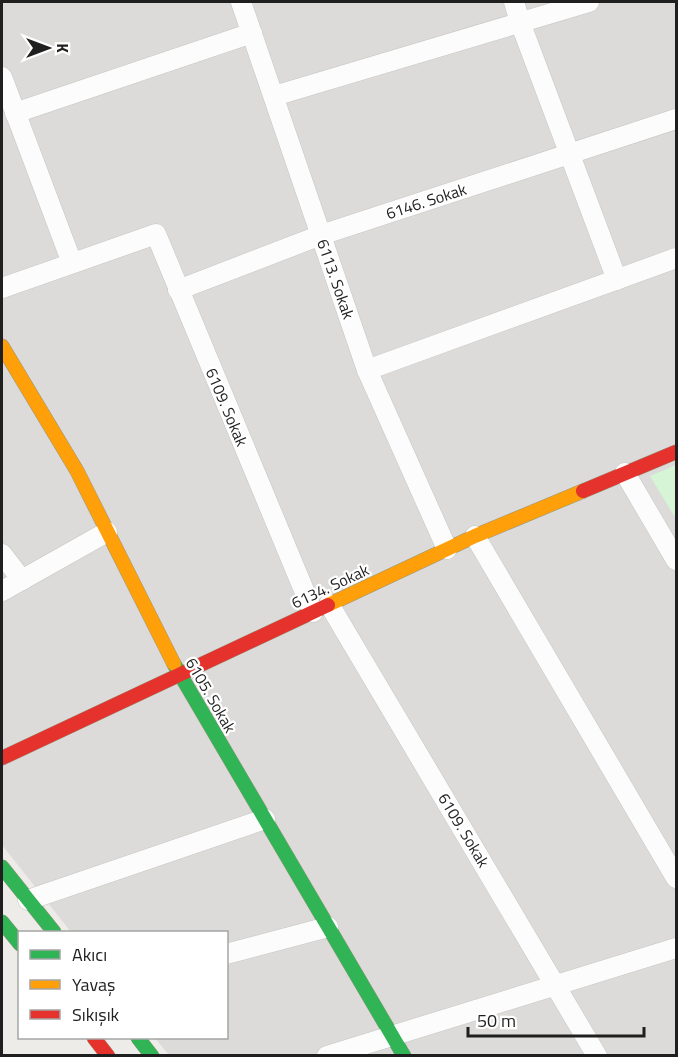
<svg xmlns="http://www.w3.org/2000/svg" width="678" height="1057" viewBox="0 0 678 1057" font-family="'Titillium Web',sans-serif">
	<rect width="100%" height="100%" fill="#edece8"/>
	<path fill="#dcdbd9" d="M 2,2 L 676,2 L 676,1055 L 169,1055 L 155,1038 L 226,1038 L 226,932 L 71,932 L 2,845 Z"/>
	<path fill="#d5f5d6" d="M 676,465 L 676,519 L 650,476 Z"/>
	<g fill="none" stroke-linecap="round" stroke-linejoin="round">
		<defs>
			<g id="street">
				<path d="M 241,2 L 367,370 L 447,549"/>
				<path d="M 514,2 L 520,22 L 617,280"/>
				<path d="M 2,77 L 72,263"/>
				<path d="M 274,96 L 589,2"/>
				<path d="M 15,113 L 252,33"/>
				<path d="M 2,288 L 156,234 L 313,612"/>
				<path d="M 178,290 L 321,235 L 676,119"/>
				<path d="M 367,370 L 676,258"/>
				<path d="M 625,473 L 676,560"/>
				<path d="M 475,536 L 676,878"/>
				<path d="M 2,554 L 22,580"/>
				<path d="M 2,591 L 107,532"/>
				<path d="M 329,604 L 597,1056"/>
				<path d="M 28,900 L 265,819"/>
				<path d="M 226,954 L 328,927"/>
				<path d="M 327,1056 L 676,948"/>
			</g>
			<g id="fast">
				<path d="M 174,664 L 404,1056"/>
				<path d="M 2,867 L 54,932"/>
				<path d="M 2,922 L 20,944"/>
				<path d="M 138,1038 L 152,1056"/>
			</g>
			<g id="slow">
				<path d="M 2,346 L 77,471 L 174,664"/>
				<path d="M 328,605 L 475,536 L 583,491"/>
			</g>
			<g id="jam">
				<path d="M 583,491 L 676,452"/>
				<path d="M 2,758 L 328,605"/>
				<path d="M 94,1038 L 108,1056"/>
			</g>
		</defs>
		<use href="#street" stroke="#c6c6c4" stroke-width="21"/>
		<use href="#fast" stroke="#95987f" stroke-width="15"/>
		<use href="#slow" stroke="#95987f" stroke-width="15"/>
		<use href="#jam" stroke="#95987f" stroke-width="15"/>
		<use href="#street" stroke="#fcfcfc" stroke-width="20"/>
		<use href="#fast" stroke="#30b455" stroke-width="14"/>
		<use href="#slow" stroke="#ff9f0a" stroke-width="14"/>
		<use href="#jam" stroke="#e5322d" stroke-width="14"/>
	</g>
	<g text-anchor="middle" stroke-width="4.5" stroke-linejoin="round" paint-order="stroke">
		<g font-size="16" fill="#1f1f1f" stroke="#fff">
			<text transform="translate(426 201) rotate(-18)" y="6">6146. Sokak</text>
			<text transform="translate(336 279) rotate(71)" y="6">6113. Sokak</text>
			<text transform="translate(227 407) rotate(67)" y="6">6109. Sokak</text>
			<text transform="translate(330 586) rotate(-25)" y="6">6134. Sokak</text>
			<text transform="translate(211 695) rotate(60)" y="6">6105. Sokak</text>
			<text transform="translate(464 830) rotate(59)" y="6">6109. Sokak</text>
		</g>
	</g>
	<rect width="678" height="1057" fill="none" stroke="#1f1f1f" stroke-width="6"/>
	<rect x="18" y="931" width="210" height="108" fill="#ffffff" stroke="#a5a5a5" stroke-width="1.5"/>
	<rect x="30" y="950" width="30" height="9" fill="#30b455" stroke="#a5a5a5" stroke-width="1.5"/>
	<text x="72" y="961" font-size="18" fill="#1f1f1f">Akıcı</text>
	<rect x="30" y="980" width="30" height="9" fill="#ff9f0a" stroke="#a5a5a5" stroke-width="1.5"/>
	<text x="72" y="991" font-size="18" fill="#1f1f1f">Yavaş</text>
	<rect x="30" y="1010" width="30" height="9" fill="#e5322d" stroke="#a5a5a5" stroke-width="1.5"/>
	<text x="72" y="1021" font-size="18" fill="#1f1f1f">Sıkışık</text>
	<g transform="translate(48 48) rotate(90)" stroke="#ffffff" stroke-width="4.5" paint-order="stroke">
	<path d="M0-4.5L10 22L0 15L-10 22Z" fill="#1f1f1f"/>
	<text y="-9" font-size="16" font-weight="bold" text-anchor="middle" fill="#1f1f1f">K</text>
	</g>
	<path d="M468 1027v9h176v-9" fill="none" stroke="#1f1f1f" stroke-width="3"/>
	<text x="477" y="1027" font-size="18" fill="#1f1f1f" stroke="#ffffff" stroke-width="4.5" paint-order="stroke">50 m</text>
</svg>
